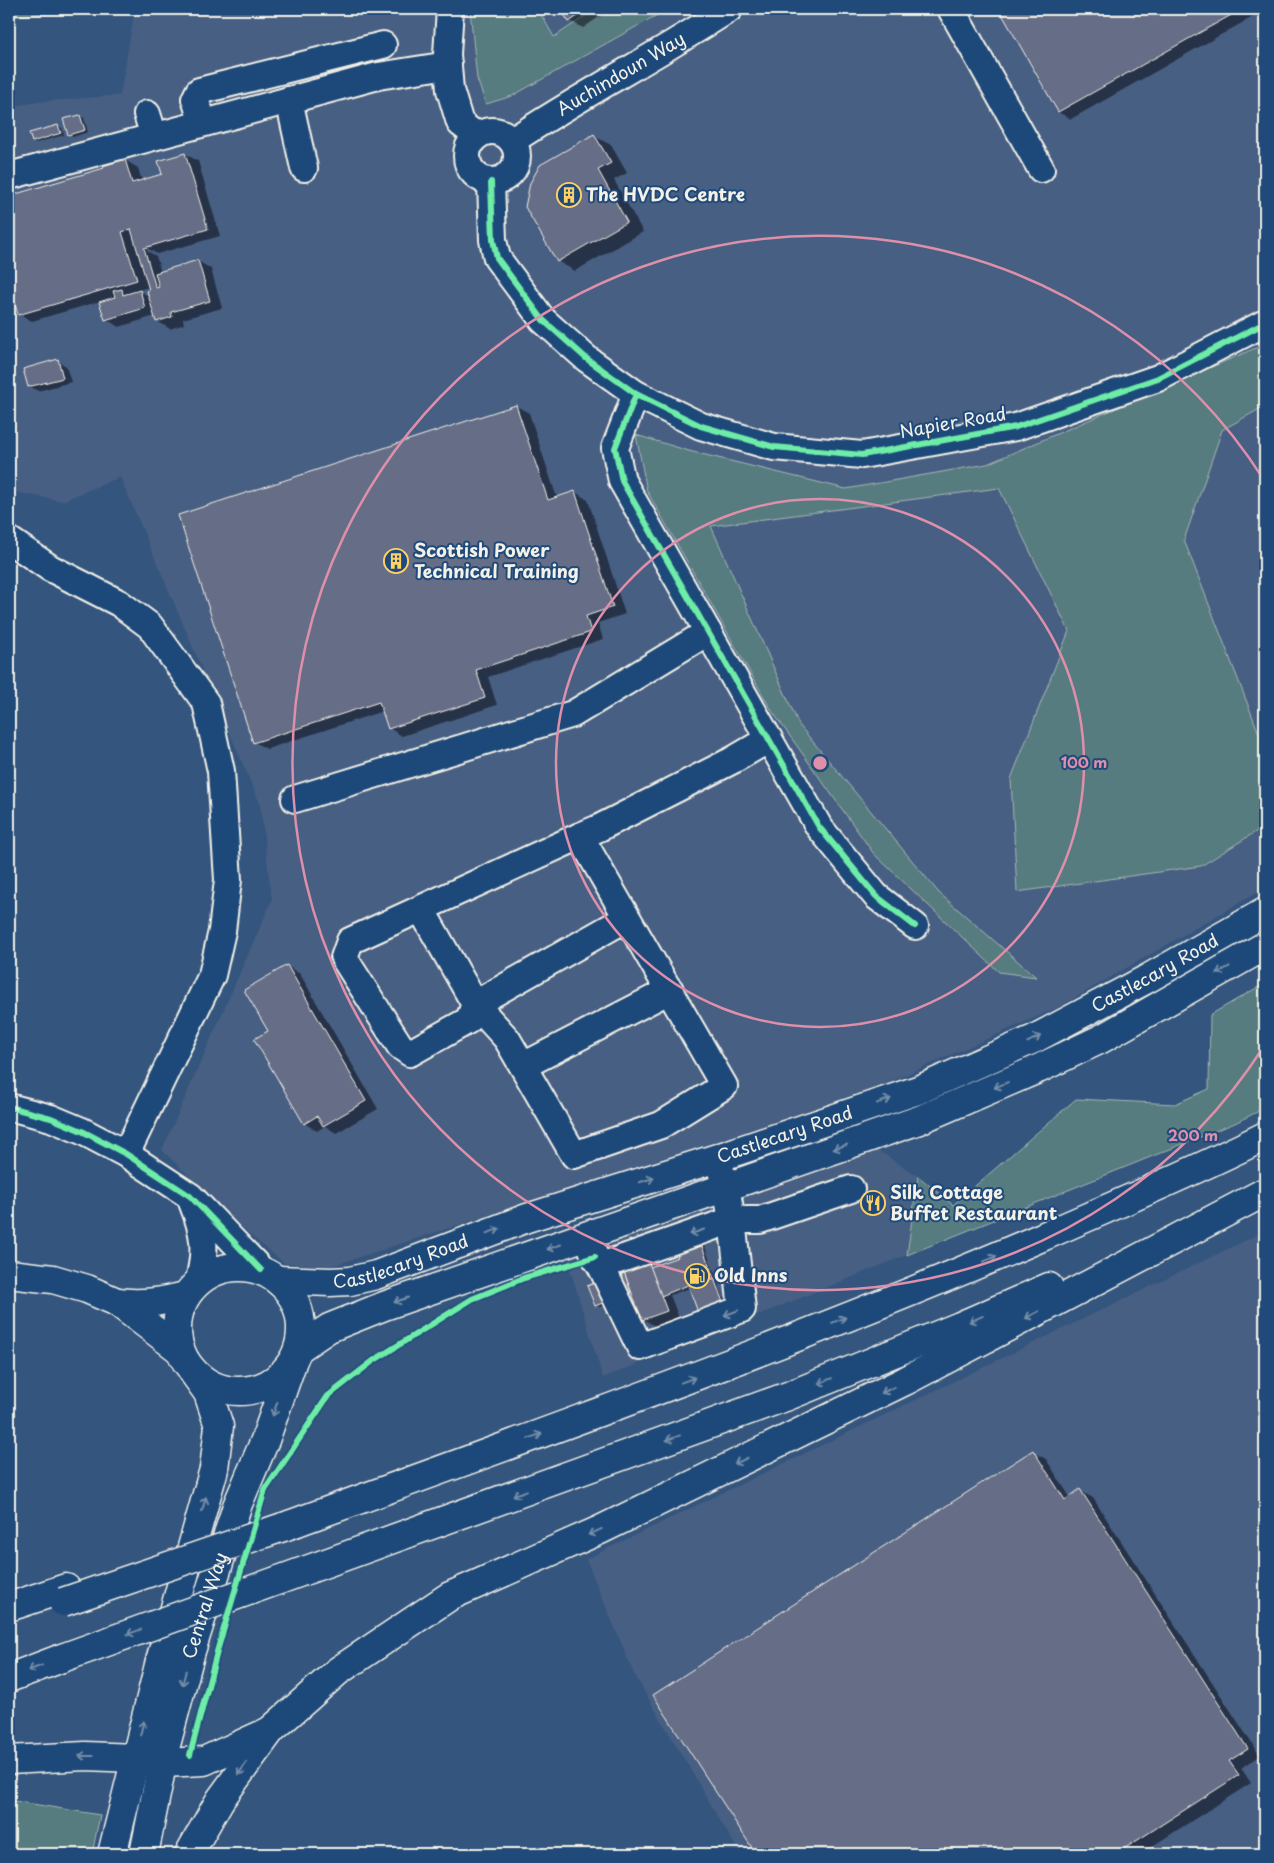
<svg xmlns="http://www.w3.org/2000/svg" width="1274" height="1863" viewBox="0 0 1274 1863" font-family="'Playpen Sans',sans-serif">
	<rect width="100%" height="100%" fill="#34557e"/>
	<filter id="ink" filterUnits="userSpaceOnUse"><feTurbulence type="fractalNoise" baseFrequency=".02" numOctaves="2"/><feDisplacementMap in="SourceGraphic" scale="10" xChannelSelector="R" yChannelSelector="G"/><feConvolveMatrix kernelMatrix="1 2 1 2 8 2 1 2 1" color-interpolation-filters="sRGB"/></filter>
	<g filter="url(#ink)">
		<g fill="#475f83">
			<path d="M 135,9 L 1265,9 L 1265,888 L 1059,1007 L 863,1094 L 329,1267 L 284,1263 L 251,1236 L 162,1150 L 272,900 L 260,804 L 120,477 L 62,501 L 9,491 L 9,107 L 38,102 L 120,95 Z"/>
			<path d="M 871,1146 L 918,1176 L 907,1255 L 603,1378 L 565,1252 Z"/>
			<path d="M 1265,1231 L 1265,1854 L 740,1854 L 634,1674 L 586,1559 Z"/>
		</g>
		<g fill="#577b80" stroke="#a6b6b4">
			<path d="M 9,9 L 67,9 L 66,11 L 9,17 Z"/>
			<path d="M 470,9 L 538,9 L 554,37 L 596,9 L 668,9 L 512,96 L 486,104 L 477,79 Z"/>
			<path d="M 1265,344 L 1265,406 L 1222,430 L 1184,540 L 1265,749 L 1265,826 L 1201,866 L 1017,892 L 1011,779 L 1069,631 L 999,488 L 711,526 L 799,725 L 939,893 L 1036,977 L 999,972 L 874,854 L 772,711 L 647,491 L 636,435 L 689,451 L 846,489 L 987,464 Z"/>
			<path d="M 1265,983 L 1265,1108 L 1235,1123 L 907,1255 L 918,1176 L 953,1205 L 1076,1099 L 1175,1104 L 1209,1089 L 1210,1015 Z"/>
			<path d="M 14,1801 L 100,1815 L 92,1854 L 9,1854 L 9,1803 Z"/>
		</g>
		<g fill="#0007" fill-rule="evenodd">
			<path d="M 561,9 L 611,9 L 583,28 L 570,21 Z"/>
			<path d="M 1000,9 L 1265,9 L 1265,10 L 1071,119 L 1058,112 Z"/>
			<path d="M 80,116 L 84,118 L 88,132 L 73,137 L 69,134 Z"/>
			<path d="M 58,126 L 62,128 L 64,135 L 36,143 L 33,141 Z"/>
			<path d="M 594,136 L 611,145 L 627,173 L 614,180 L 643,232 L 575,271 L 557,261 Z"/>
			<path d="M 185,154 L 198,161 L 220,236 L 157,254 L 147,248 L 147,251 L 156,256 L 161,272 L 198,261 L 211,269 L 222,308 L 183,319 L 184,324 L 170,329 L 157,321 L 155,316 L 119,327 L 106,319 L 101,301 L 32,321 L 19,314 L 10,284 L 9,284 L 9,197 L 105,169 L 125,160 L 138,168 L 142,181 L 163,175 ZM 149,287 L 150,297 L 138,290 Z"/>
			<path d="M 58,361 L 66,366 L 71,382 L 38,391 L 29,386 Z"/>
			<path d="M 516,406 L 529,413 L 557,498 L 575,492 L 588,500 L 625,614 L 598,623 L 603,639 L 488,677 L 497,705 L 402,736 L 389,728 L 383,711 L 267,749 L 254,742 Z"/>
			<path d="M 287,966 L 300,974 L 378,1109 L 336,1133 L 325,1126 L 317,1131 L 304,1123 L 269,1032 Z"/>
			<path d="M 698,1228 L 727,1307 L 690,1288 L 670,1295 L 679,1318 L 655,1326 L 643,1319 L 626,1275 L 624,1275 L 631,1295 L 600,1307 L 596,1305 L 589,1286 L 649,1264 L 654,1267 L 679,1258 Z"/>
			<path d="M 1033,1452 L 1046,1459 L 1070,1497 L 1080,1491 L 1093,1498 L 1260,1756 L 1241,1768 L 1251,1783 L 1140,1854 L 758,1854 L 655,1695 Z"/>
		</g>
		<g fill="#666e87" stroke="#f4f1e8">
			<path d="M 560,9 L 588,9 L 569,22 Z"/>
			<path d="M 999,9 L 1242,9 L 1058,112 Z"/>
			<path d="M 80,115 L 85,130 L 68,135 L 63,119 Z"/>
			<path d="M 58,125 L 61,133 L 32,142 L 29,133 Z"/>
			<path d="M 594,134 L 611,163 L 598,170 L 627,222 L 557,262 L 525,207 L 530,183 L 540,165 Z"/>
			<path d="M 185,153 L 208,229 L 144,248 L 156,288 L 159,287 L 155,273 L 198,260 L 210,301 L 171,312 L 172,317 L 156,322 L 147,291 L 149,290 L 131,229 L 122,232 L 137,280 L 18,315 L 9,283 L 9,196 L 104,168 L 103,166 L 125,159 L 132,183 L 162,174 L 158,161 Z"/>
			<path d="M 122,289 L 123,295 L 140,290 L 145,308 L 105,320 L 99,302 L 115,297 L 113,291 Z"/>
			<path d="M 58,359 L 63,378 L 28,387 L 23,369 Z"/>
			<path d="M 516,405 L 548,500 L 575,491 L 613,607 L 586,616 L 591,632 L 476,670 L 485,698 L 388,729 L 379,702 L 253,743 L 178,515 Z"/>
			<path d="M 287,965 L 366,1101 L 323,1126 L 317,1116 L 304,1124 L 254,1039 L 268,1031 L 244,990 Z"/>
			<path d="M 694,1225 L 724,1305 L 699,1315 L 688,1285 L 661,1296 L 650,1267 L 678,1257 L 669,1234 Z"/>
			<path d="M 649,1263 L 667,1311 L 642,1320 L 624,1272 Z"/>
			<path d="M 624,1272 L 631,1292 L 595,1306 L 587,1286 Z"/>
			<path d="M 1033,1450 L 1065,1500 L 1080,1489 L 1248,1749 L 1229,1761 L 1239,1775 L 1116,1854 L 756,1854 L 653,1695 Z"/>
		</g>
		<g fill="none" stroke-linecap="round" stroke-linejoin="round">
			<defs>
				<g id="minor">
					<path d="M 450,9 L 447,54 L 450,90 L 460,123 L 477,136"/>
					<path d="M 951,9 L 1041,169"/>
					<path d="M 289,100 L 304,168"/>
					<path d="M 147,114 L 154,136"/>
					<path d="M 203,123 L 195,99 L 199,91 L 383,45"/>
					<circle cx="492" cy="156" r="25"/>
					<path id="s1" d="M 512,141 C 583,94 658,55 729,9"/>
					<path d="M 9,176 L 378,76 L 448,65"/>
					<path d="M 491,182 L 493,240 L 497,258 L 543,320 L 587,359 L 636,394 L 701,426 L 774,447 L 862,455 L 1016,427 L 1158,378 L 1265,323"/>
					<path d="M 636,394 L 615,448 L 622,481 L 819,827 L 876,896 L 915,926"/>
					<path d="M 9,540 L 50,568 L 119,603 L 150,626 L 206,703 L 221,771 L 228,880 L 222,931 L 212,975 L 126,1154"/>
					<path d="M 295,799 L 573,714 L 708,632"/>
					<path d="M 580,836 L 724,1086 L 661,1125 L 574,1155 L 507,1039 L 475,1004 L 627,918"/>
					<path d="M 421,909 L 475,1004 L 469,1020 L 410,1053 L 400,1046 L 344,958 L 350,941 L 580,836 L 599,828 L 733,760 L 769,739"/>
					<path d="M 523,1066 L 670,990"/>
					<path d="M 9,1107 L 51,1118 L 82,1131 L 126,1154 L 190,1196 L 261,1270"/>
					<path d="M 192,1202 C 204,1232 207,1248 199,1280"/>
					<path d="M 587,1235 L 595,1257 L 601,1266 L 732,1220 L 726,1187 L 717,1158"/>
					<path d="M 601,1266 L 640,1347 L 742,1309 L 732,1220 L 760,1220 L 851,1189"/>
				</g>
				<g id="major">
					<circle cx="239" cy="1329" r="62"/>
					<path id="s2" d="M 278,1280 L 330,1282 L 350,1281 L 376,1275 L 527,1218 L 717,1158 L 918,1090 L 1034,1039 L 1145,980 L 1265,912"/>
					<path d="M 298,1349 L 329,1328 L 384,1306 L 919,1120 L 1038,1069 L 1101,1039 L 1265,946"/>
					<path d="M 112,1854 L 160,1661 L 214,1469 L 219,1426 L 208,1393 L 193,1372"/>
					<path id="s3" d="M 144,1854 L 166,1745 L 191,1651 L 237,1506 L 265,1440 L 292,1363"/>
				</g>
				<g id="highway">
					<path d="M 9,1274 L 53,1279 L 87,1289 L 117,1302 L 180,1350"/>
					<path d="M 117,1302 C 143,1305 160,1302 185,1296"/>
					<path d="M 283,1527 C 538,1435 793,1344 1042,1237 C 1117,1204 1192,1173 1265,1136"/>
					<path d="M 279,1580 L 788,1396 L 960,1326 L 1049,1287"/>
					<path d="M 9,1607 L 66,1588"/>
					<path d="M 9,1678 L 62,1658"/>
					<path d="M 9,1760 L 85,1756 L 135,1758 L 163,1763 L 204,1761 L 270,1731"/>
					<path d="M 189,1854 L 220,1800 L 271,1730 L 338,1671 L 450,1596 L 600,1530 L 905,1381 L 1265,1192"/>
				</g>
			</defs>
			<use href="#minor" stroke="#f4f1e8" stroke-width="30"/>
			<use href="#major" stroke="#f4f1e8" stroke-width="31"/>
			<use href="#highway" stroke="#f4f1e8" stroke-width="31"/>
			<use href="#minor" stroke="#1f4a7a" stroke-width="26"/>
			<use href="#major" stroke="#1f4a7a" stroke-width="28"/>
			<use href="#highway" stroke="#1f4a7a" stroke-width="28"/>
			<defs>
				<g id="highway-bridge">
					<path d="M 63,1602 L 283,1527"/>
					<path d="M 62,1658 L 279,1580"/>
				</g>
			</defs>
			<use href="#highway-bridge" stroke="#f4f1e8" stroke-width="31" stroke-linecap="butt"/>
			<use href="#highway-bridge" stroke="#1f4a7a" stroke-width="28"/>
			<defs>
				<g id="cycleway">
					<path d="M 491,182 L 493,240 L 497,258 L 543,320 L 587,359 L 636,394 L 701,426 L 774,447 L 862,455 L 1016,427 L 1158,378 L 1265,323"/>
					<path d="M 636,394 L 615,448 L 622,481 L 819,827 L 876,896 L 915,926"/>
					<path d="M 9,1107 L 51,1118 L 82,1131 L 126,1154 L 190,1196 L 261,1270"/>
					<path d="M 190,1755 L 218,1648 L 265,1490 L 328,1396 L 373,1361 L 472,1299 L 524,1278 L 595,1257"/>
				</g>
			</defs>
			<use href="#cycleway" stroke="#1f4a7a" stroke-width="9"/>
			<use href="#cycleway" stroke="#6deda7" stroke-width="6"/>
		</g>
		<defs><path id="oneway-shaft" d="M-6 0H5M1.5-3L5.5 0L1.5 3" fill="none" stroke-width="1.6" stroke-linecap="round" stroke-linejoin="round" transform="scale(1.25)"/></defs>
		<g stroke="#748da6">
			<use href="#oneway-shaft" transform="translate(1223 970) rotate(151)"/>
			<use href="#oneway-shaft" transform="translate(1034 1039) rotate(-27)"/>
			<use href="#oneway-shaft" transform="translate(1001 1085) rotate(157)"/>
			<use href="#oneway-shaft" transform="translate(884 1101) rotate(-19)"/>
			<use href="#oneway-shaft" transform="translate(840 1147) rotate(161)"/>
			<use href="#oneway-shaft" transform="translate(647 1180) rotate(-18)"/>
			<use href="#oneway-shaft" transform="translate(493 1231) rotate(-20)"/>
			<use href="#oneway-shaft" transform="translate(697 1232) rotate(161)"/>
			<use href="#oneway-shaft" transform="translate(554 1247) rotate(161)"/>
			<use href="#oneway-shaft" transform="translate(990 1259) rotate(-23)"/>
			<use href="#oneway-shaft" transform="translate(401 1300) rotate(161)"/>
			<use href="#oneway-shaft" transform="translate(731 1313) rotate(159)"/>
			<use href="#oneway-shaft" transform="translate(1032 1315) rotate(152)"/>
			<use href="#oneway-shaft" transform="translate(976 1319) rotate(156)"/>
			<use href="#oneway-shaft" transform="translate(839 1320) rotate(-22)"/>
			<use href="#oneway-shaft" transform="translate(688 1380) rotate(-20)"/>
			<use href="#oneway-shaft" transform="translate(825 1381) rotate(158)"/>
			<use href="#oneway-shaft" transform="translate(888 1390) rotate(154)"/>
			<use href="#oneway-shaft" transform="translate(275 1409) rotate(109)"/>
			<use href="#oneway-shaft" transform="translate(535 1436) rotate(-20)"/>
			<use href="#oneway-shaft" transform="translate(673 1438) rotate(160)"/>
			<use href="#oneway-shaft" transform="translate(741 1461) rotate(154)"/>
			<use href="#oneway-shaft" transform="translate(520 1493) rotate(160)"/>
			<use href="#oneway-shaft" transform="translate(204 1504) rotate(-74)"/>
			<use href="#oneway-shaft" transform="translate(595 1532) rotate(156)"/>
			<use href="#oneway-shaft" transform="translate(134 1632) rotate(160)"/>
			<use href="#oneway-shaft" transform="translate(35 1668) rotate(159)"/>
			<use href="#oneway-shaft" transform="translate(184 1678) rotate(104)"/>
			<use href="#oneway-shaft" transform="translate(142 1728) rotate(-75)"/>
			<use href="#oneway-shaft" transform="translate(86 1756) rotate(-180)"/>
			<use href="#oneway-shaft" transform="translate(242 1769) rotate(126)"/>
		</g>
	</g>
	<g fill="none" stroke="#de8fa9" stroke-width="2.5">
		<circle cx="820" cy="763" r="264"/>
		<path d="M1264 1046A527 527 0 1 1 1264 480"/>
	</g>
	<defs>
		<symbol id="building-ring" viewBox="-11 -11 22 22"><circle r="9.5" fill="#1f4a7a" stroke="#ffd166" stroke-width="1.5"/><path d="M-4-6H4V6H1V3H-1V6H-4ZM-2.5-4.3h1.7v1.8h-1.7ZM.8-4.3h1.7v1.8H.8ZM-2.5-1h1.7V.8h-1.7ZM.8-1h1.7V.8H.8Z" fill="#ffd166"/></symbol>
		<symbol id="restaurant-ring" viewBox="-11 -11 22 22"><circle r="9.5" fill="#1f4a7a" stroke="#ffd166" stroke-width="1.5"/><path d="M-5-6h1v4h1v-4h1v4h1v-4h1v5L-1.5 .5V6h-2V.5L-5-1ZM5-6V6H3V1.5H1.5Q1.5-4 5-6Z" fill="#ffd166"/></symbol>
		<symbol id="fuel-ring" viewBox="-11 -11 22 22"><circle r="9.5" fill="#1f4a7a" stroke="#ffd166" stroke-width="1.5"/><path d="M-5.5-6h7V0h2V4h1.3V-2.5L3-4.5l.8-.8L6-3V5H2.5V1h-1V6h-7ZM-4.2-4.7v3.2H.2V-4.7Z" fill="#ffd166"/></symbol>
	</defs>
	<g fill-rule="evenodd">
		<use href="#building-ring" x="555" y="181" width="28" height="28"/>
		<use href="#building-ring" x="382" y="547" width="28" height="28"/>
		<use href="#restaurant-ring" x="859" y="1189" width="28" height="28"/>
		<use href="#fuel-ring" x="683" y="1262" width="28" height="28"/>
	</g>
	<g text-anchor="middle" stroke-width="4" stroke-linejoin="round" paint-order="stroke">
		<g font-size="18" fill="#f4f1e8" stroke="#1f4a7a">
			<text dy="6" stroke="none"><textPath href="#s1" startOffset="128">Auchindoun Way</textPath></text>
			<text transform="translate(953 423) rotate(-10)" y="6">Napier Road</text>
			<text dy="6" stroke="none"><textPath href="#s2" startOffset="936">Castlecary Road</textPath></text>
			<text dy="6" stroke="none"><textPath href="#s2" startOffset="531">Castlecary Road</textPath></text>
			<text dy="6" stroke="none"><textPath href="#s2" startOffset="126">Castlecary Road</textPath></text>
			<text dy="6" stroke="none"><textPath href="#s3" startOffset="256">Central Way</textPath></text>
		</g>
		<g font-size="18" font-weight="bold" fill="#f4f1e8" stroke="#1f4a7a" text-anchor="start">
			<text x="586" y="201">The HVDC Centre</text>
			<text x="414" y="557">Scottish Power<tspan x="414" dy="21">Technical Training</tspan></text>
			<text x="890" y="1199">Silk Cottage<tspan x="890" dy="21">Buffet Restaurant</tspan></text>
			<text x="714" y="1282">Old Inns</text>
		</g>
	</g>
	<circle cx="820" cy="763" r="8" fill="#de8fa9" stroke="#1f4a7a" stroke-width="2.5"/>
	<g font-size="15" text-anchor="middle" font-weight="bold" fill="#de8fa9" stroke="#1f4a7a" stroke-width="4" stroke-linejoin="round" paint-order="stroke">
		<text x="1084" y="768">100 m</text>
		<text x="1193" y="1141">200 m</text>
	</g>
	<rect width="1274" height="1863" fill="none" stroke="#1f4a7a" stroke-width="30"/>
	<rect x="15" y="15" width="1244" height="1833" fill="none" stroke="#f4f1e8" stroke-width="2" filter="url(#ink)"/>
</svg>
